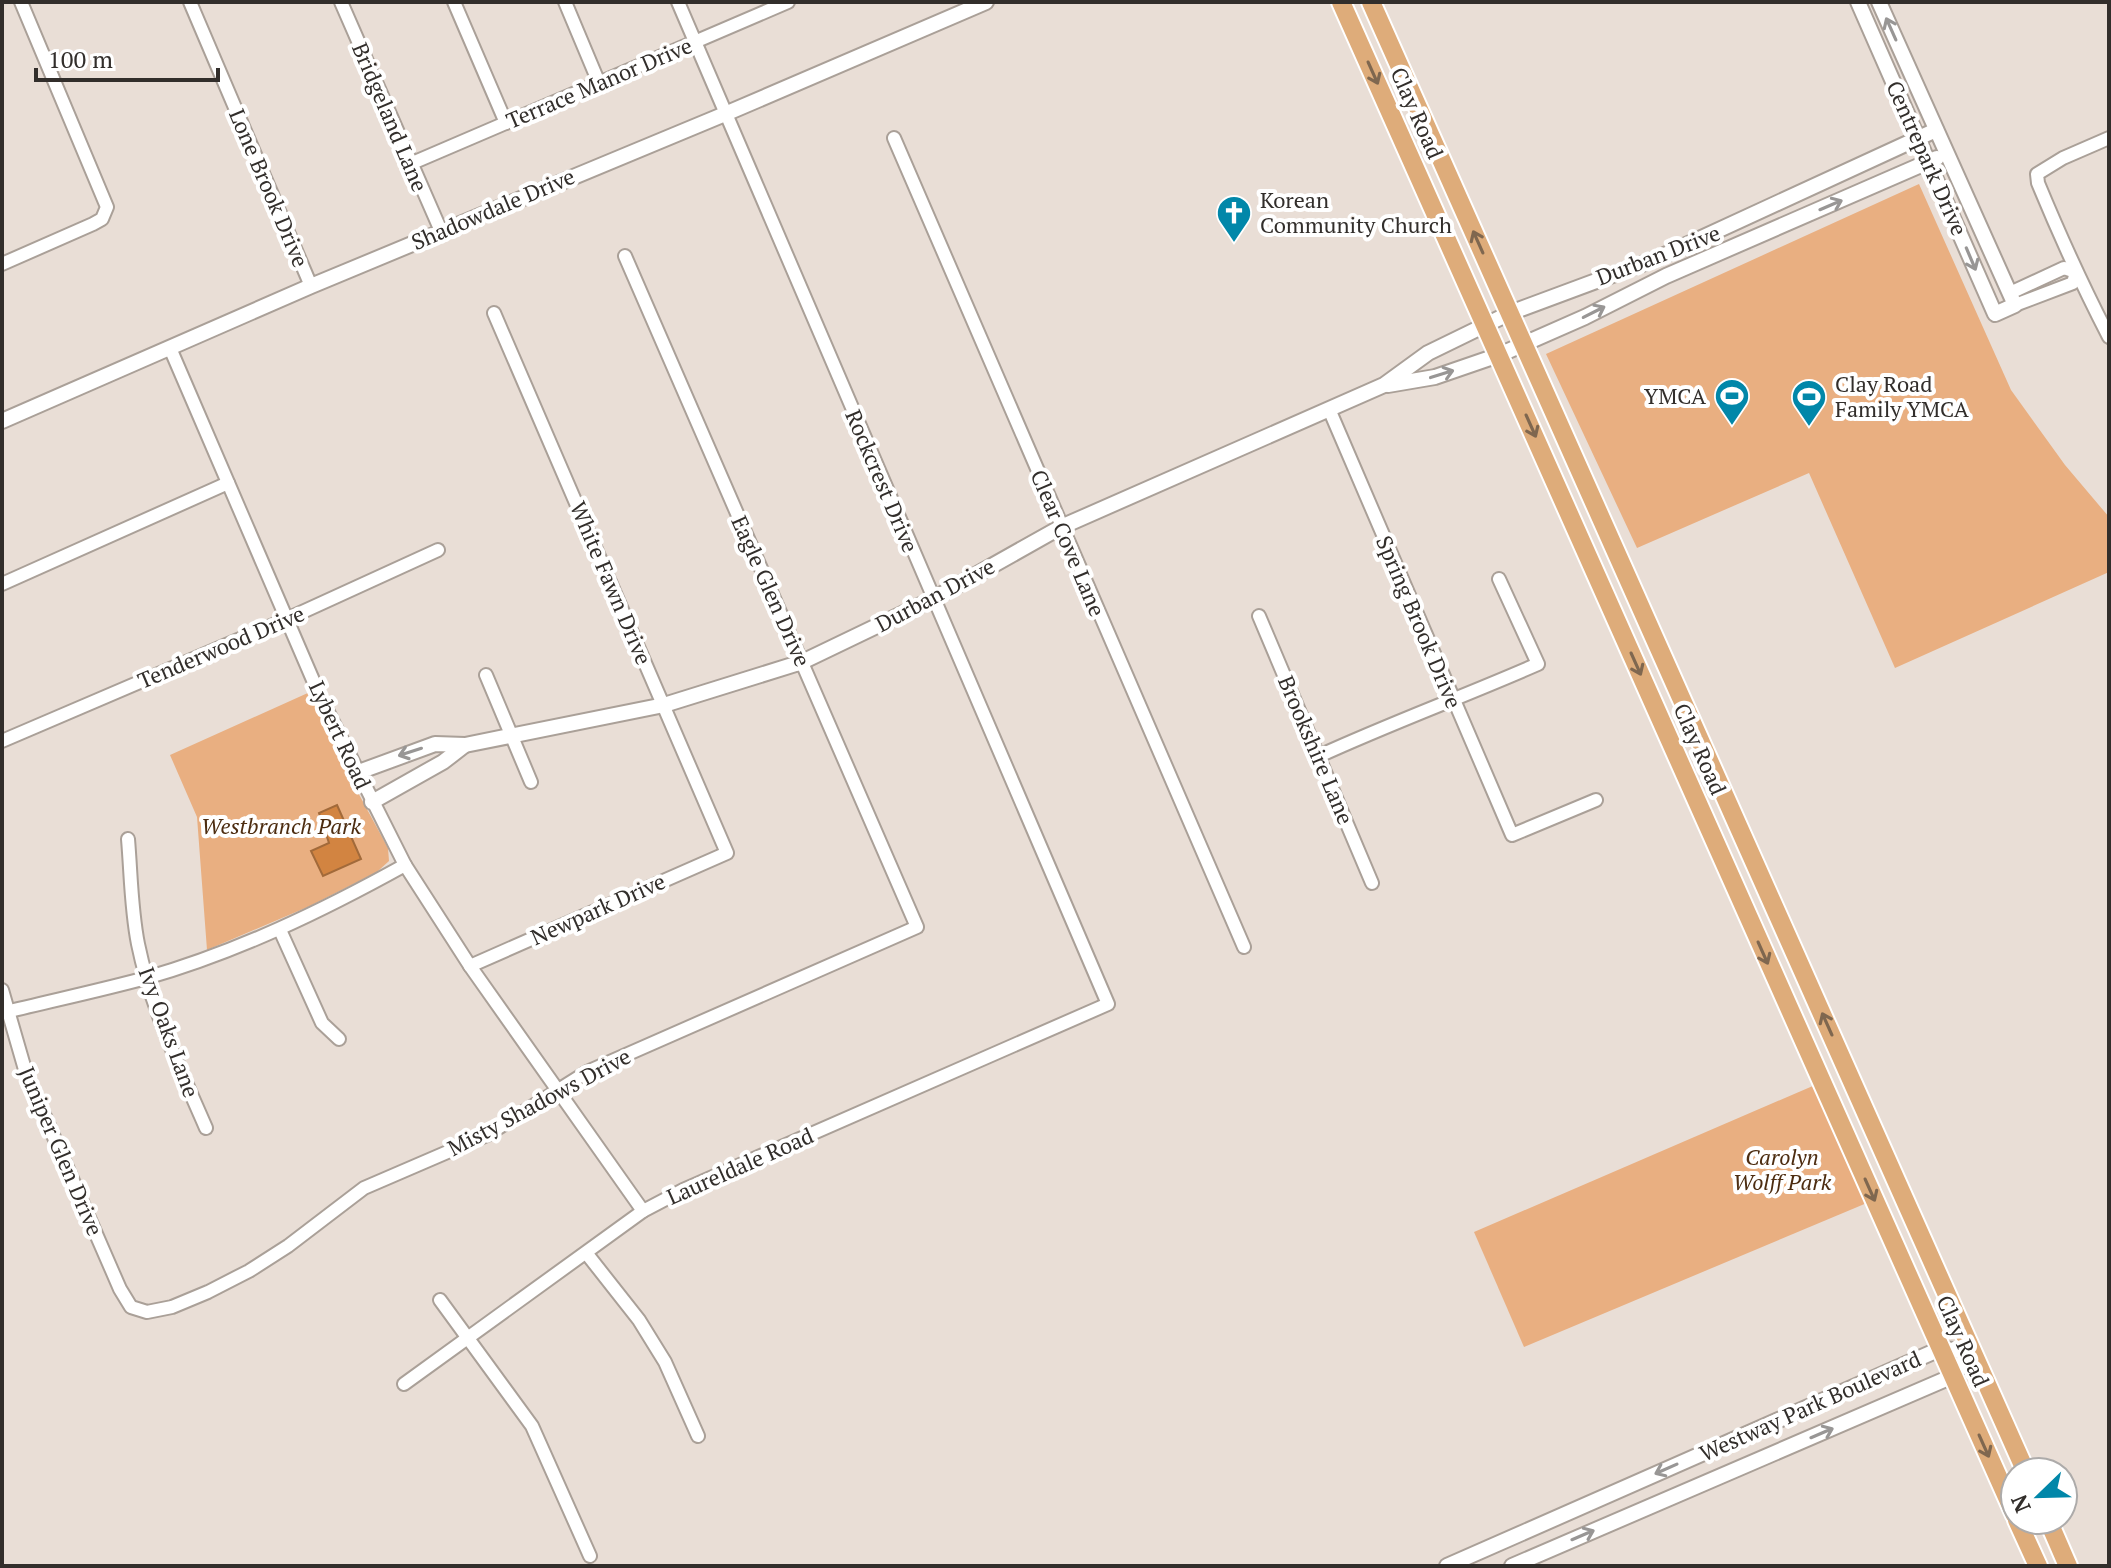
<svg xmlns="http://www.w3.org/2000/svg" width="2111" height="1568" viewBox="0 0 2111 1568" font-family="'PT Serif',serif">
	<rect width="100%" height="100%" fill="#e9ded6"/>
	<g fill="#e9af81">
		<path d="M 1919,184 L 2011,390 L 2065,465 L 2109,517 L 2109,572 L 1895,668 L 1809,473 L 1637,548 L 1546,354 Z"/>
		<path d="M 310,692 L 355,787 L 388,848 L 389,861 L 377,872 L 310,906 L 207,950 L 197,817 L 170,755 Z"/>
		<path d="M 1822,1082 L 1874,1200 L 1524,1347 L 1474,1232 Z"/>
	</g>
	<path fill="#d28441" stroke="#a26a3a" stroke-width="2" d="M 337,805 L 361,859 L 323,876 L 311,851 L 329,843 L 319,813 Z"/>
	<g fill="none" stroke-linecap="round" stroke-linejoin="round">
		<defs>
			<g id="minor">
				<path d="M 190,2 L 311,286"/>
				<path d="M 341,2 L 441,231"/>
				<path d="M 454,2 L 506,123"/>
				<path d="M 565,2 L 599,83"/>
				<path d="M 894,138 L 1244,947"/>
				<path d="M 2109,138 L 2063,158 L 2037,174 L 2038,183 C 2060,236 2083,287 2109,337"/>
				<path d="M 410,164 L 788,2"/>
				<path d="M 2,264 L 93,224 L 102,219 L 107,207 L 21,2"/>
				<path d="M 2010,293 L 2064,268 L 2076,272"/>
				<path d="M 2015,305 L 2073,283 L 2076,272"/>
				<path d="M 170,348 L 319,694 L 405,865 L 470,966 L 643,1211"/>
				<path d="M 1329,409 L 1512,835 L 1596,800"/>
				<path d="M 2,584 L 228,483"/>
				<path d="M 1259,616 L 1372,883"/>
				<path d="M 486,675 L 531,782"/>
				<path d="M 2,741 L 287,619 L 438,550"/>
				<path d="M 1319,756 C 1391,723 1465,696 1538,664 L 1499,579"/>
				<path d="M 128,839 C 131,874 131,909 138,944 C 151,1008 180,1068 206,1128"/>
				<path d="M 280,930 L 322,1023 L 339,1039"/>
				<path d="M 470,966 L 727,853 L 494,313"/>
				<path d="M 2,990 L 26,1073 L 120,1289 L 131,1307 L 147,1312 L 172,1307 L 208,1292 L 249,1271 L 288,1246 L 364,1188 L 487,1135 L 587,1072 L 917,927 L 625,256"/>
				<path d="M 2,1013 C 50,1001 98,991 146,978 C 237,952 322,911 405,865"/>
				<path d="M 587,1254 L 639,1320 L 665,1362 L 698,1436"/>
				<path d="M 440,1300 L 532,1426 L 590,1556"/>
				<path d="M 404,1384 L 643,1211 L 683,1190 L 1108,1004 L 678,2"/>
			</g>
			<g id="tertiary">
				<path d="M 1858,2 L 1995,314 L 2015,305 L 1879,2"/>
				<path d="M 1388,385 L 1435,377 L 1499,355 L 1585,317 L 1666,276 L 1937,158"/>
				<path d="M 2,421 L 311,286 L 725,114 L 986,2"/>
				<path d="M 356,773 L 435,744 L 465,745 L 664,705 L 802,662 L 933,599 L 1061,527 L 1384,385 L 1428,353 L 1510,313 L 1658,258 L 1936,130"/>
				<path d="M 372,802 L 443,762 L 465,745"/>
				<path d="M 1447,1566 L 1940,1349 L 1971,1351"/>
				<path d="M 1512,1566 L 1953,1376 L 1971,1351"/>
			</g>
			<g id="primary">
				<path d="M 1341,2 L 2015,1515"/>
				<path d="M 1371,2 L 2026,1472"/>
				<path d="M 2017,1520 L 2038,1566"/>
				<path d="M 2048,1520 L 2068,1566"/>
			</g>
		</defs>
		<use href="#minor" stroke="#aaa098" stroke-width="16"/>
		<use href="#tertiary" stroke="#aaa098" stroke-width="18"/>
		<use href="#primary" stroke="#fff" stroke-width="22"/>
		<use href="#minor" stroke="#fff" stroke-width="12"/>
		<use href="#tertiary" stroke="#fff" stroke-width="14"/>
		<use href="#primary" stroke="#deac7a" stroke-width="18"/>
	</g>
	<defs><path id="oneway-shaft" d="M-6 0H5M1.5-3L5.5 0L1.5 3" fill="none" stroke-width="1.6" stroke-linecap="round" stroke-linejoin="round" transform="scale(2)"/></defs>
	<g stroke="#989695">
		<use href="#oneway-shaft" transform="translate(1891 29) rotate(-114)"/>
		<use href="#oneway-shaft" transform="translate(1831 205) rotate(-23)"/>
		<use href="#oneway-shaft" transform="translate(1971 259) rotate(67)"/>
		<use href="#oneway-shaft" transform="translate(1594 312) rotate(-27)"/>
		<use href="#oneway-shaft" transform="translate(1442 374) rotate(-17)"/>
		<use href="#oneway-shaft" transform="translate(410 752) rotate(162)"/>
		<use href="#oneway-shaft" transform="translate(1822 1433) rotate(-23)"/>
		<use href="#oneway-shaft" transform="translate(1666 1469) rotate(156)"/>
		<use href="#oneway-shaft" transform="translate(1583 1535) rotate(-23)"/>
	</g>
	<g stroke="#7f674f">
		<use href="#oneway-shaft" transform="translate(1373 73) rotate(66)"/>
		<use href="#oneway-shaft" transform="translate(1478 242) rotate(-114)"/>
		<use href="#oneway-shaft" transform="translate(1531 426) rotate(66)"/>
		<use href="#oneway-shaft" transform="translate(1636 664) rotate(66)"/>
		<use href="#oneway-shaft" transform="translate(1763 953) rotate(66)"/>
		<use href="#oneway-shaft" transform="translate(1827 1024) rotate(-114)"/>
		<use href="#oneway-shaft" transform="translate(1870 1190) rotate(66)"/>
		<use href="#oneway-shaft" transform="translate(1984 1446) rotate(66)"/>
	</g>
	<defs>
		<symbol id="church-pin" viewBox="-11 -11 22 30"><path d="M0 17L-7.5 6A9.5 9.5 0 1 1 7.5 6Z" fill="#0187a9" stroke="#fff"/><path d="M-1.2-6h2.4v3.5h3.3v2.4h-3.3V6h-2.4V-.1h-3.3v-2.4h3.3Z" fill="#fff"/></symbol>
		<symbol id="stadium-pin" viewBox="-11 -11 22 30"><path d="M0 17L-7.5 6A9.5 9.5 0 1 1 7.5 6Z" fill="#0187a9" stroke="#fff"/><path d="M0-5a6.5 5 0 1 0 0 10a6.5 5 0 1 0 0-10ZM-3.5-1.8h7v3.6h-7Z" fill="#fff"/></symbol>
	</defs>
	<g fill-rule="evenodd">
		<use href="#church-pin" x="1214" y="193" width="40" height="54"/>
		<use href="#stadium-pin" x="1712" y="376" width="40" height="54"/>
		<use href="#stadium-pin" x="1789" y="377" width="40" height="54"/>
	</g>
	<g text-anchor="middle" stroke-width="8" stroke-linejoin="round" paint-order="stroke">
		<g font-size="22" fill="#322e2b" stroke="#fff">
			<text transform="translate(599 83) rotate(-23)" y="8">Terrace Manor Drive</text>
			<text transform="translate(1417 113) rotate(66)" y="8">Clay Road</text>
			<text transform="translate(390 117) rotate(67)" y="8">Bridgeland Lane</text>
			<text transform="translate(1927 158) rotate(66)" y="8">Centrepark Drive</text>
			<text transform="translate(269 188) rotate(67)" y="8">Lone Brook Drive</text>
			<text transform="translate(493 209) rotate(-23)" y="8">Shadowdale Drive</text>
			<text transform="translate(1658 255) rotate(-21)" y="8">Durban Drive</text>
			<text transform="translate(882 481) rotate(67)" y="8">Rockcrest Drive</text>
			<text transform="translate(1068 543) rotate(67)" y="8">Clear Cove Lane</text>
			<text transform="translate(611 583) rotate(67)" y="8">White Fawn Drive</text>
			<text transform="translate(771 591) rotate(66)" y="8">Eagle Glen Drive</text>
			<text transform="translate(935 595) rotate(-28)" y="8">Durban Drive</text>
			<text transform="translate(1419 622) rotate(67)" y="8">Spring Brook Drive</text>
			<text transform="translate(221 647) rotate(-23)" y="8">Tenderwood Drive</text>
			<text transform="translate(340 735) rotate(65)" y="8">Lybert Road</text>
			<text transform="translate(1700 749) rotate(66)" y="8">Clay Road</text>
			<text transform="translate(1316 750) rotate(67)" y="8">Brookshire Lane</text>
			<text transform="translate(598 909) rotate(-24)" y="8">Newpark Drive</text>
			<text transform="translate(169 1032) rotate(70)" y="8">Ivy Oaks Lane</text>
			<text transform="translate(539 1102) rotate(-28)" y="8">Misty Shadows Drive</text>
			<text transform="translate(61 1151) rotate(67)" y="8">Juniper Glen Drive</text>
			<text transform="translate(740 1166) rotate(-24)" y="8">Laureldale Road</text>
			<text transform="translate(1963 1341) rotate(66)" y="8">Clay Road</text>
			<text transform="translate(1810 1406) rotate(-24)" y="8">Westway Park Boulevard</text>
		</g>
		<g font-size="22" fill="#322e2b" stroke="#fff" text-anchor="start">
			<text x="1260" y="208">Korean<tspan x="1260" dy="25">Community Church</tspan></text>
			<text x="1835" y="392">Clay Road<tspan x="1835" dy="25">Family YMCA</tspan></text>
			<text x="1706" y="404" text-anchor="end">YMCA</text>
		</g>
		<g font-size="22" font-style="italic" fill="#4d2d11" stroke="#fff">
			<text x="281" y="834">Westbranch Park</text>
			<text x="1782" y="1165">Carolyn<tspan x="1782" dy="25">Wolff Park</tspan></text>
		</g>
	</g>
	<rect width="2111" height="1568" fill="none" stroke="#322e2b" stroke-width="8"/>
	<g transform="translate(2039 1496) rotate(247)"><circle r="38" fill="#ffffff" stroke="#adabaa" stroke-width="2"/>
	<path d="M0-6L14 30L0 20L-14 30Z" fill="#0187a9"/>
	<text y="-12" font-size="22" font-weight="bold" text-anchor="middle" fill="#322e2b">N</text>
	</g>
	<path d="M36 68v12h182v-12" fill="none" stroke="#322e2b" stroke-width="4"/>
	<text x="48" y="68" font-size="24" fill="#322e2b" stroke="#ffffff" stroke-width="6" paint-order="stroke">100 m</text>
</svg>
